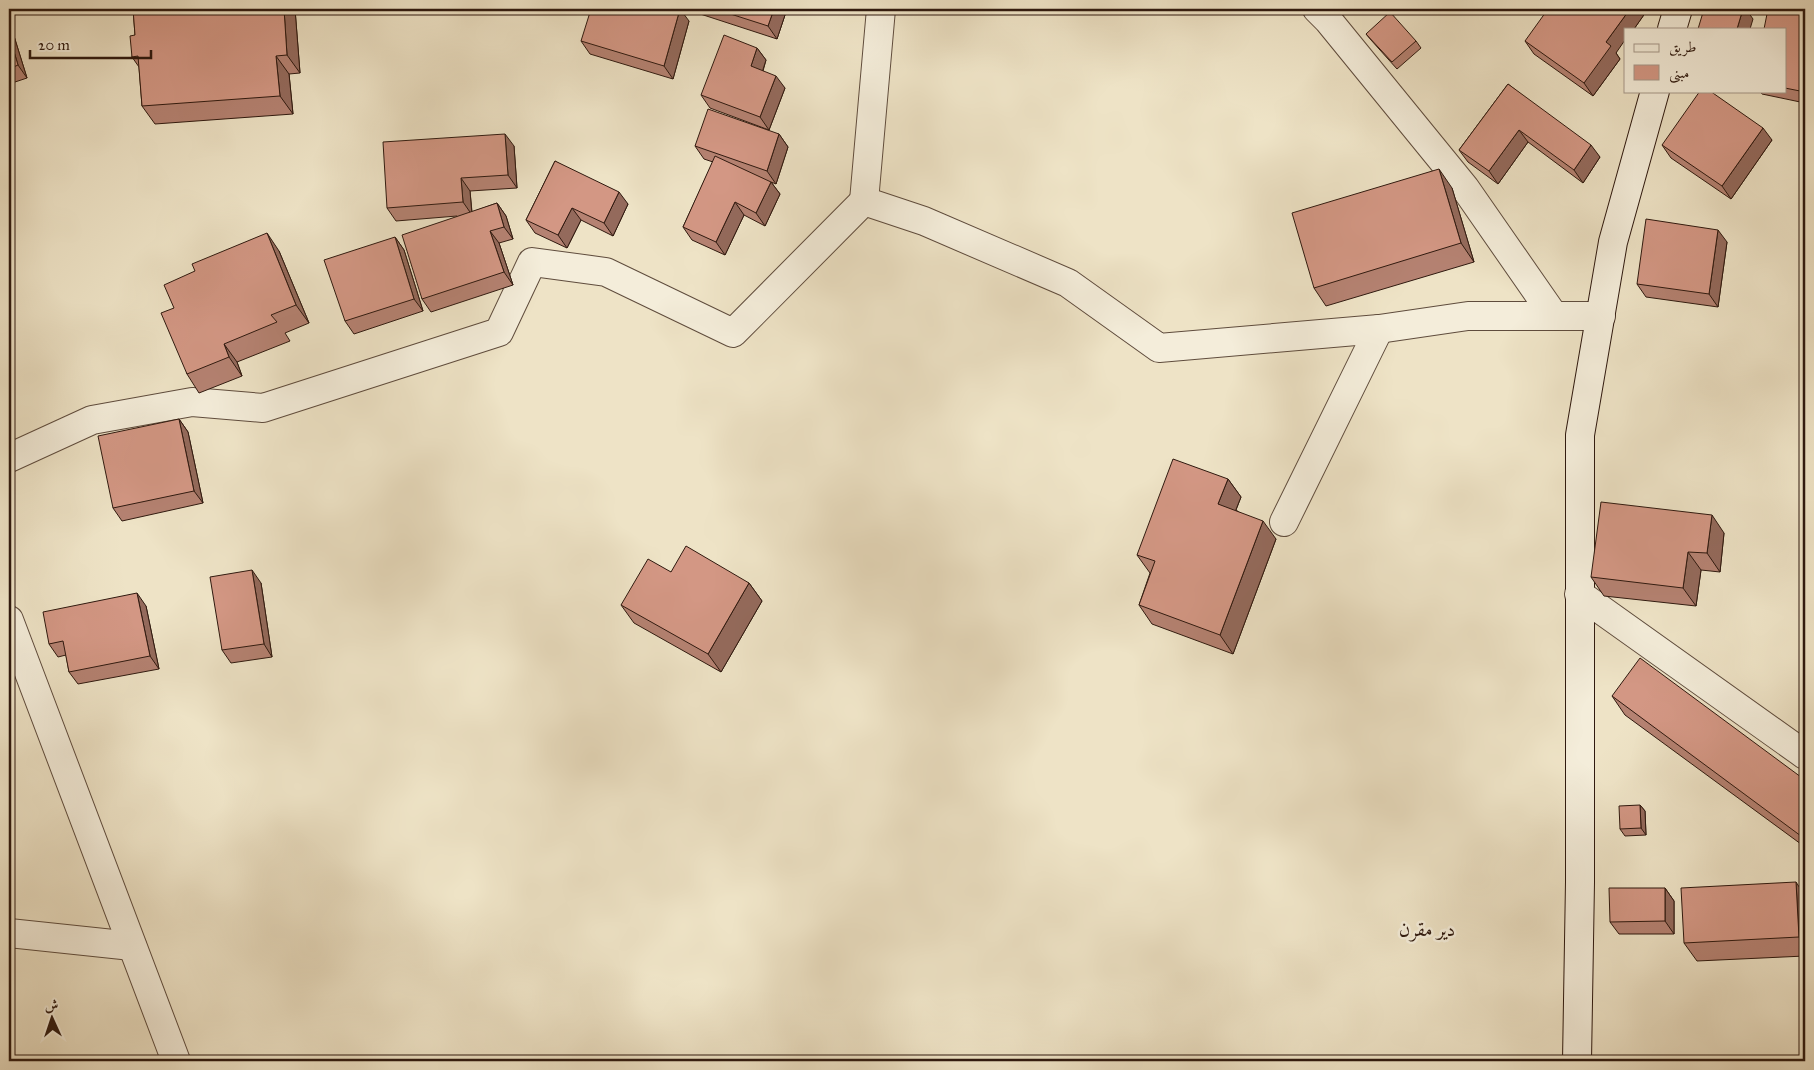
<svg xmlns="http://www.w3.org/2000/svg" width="1814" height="1070" viewBox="0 0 1814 1070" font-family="'IM FELL Great Primer',Amiri,serif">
	<rect width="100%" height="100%" fill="#eee3c6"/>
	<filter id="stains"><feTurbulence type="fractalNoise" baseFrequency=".004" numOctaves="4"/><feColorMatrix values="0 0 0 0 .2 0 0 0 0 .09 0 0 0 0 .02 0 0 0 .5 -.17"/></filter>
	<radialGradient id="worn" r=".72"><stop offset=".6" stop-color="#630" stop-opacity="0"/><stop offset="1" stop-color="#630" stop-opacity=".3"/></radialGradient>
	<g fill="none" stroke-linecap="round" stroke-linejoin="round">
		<defs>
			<g id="street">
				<path d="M 881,9 L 864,201 L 924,221 L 1068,283 L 1159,348 L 1379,329 L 1468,316 L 1601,316"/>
				<path d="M 1317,9 L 1328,20 L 1465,188 L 1554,316"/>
				<path d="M 9,458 L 92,420 L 192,402 L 263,408 L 499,332 L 532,262 L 606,272 L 733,333 L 864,201"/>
				<path d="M 1284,522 L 1379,329"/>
				<path d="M 1579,594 L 1805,755"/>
				<path d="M 9,620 L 176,1061"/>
				<path d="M 9,933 L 132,946"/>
			</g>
			<g id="secondary">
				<path d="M 1672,29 L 1678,9"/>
				<path d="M 1577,1061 L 1580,882 L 1580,435 L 1613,242 L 1655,91"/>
			</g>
		</defs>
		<use href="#street" stroke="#5f4c3d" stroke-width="30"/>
		<use href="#secondary" stroke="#2f190f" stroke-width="30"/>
		<use href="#street" stroke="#f4edda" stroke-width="28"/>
		<use href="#secondary" stroke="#f4edda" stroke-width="28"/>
	</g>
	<g fill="#b58272" stroke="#2f190f">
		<path d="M 133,9 L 295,9 L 300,73 L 289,74 L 293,114 L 155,124 L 142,106 L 139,67 L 132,57 L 135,35 Z"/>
		<path d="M 685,9 L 787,9 L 777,39 Z"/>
		<path d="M 1648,9 L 1634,29 L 1625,29 L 1616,53 L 1620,59 L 1593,96 L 1534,54 L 1525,41 Z"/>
		<path d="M 1805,14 L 1805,103 L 1762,94 L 1760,91 L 1785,91 L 1785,29 Z"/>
		<path d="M 9,20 L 27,78 L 9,84 Z"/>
		<path d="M 689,21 L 673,79 L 590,54 L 581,41 Z"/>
		<path d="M 1366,34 L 1416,41 L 1421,48 L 1397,69 L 1371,40 Z"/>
		<path d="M 757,48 L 766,60 L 763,71 L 785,88 L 769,130 L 710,108 L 701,95 Z"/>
		<path d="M 1508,84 L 1600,157 L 1583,183 L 1528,142 L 1498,184 L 1468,162 L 1459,150 Z"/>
		<path d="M 779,134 L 788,147 L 776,184 L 771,182 L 780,194 L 765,226 L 744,215 L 725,255 L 692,240 L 683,227 L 713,162 L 704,159 L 695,146 Z"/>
		<path d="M 1772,140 L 1731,199 L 1671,158 L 1662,145 Z"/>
		<path d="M 514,146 L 517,188 L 470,191 L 472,212 L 497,203 L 506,216 L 513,239 L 499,243 L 513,285 L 431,312 L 422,299 L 457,216 L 396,221 L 387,208 Z"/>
		<path d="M 555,161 L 628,204 L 613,236 L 581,220 L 567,248 L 535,233 L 526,220 Z"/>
		<path d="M 1452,188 L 1474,262 L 1326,306 L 1314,288 Z"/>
		<path d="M 395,237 L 404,250 L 423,311 L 354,334 L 345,321 Z"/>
		<path d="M 1727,242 L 1718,307 L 1646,297 L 1637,284 Z"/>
		<path d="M 279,251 L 309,323 L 285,333 L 290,341 L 237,362 L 242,376 L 199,393 L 187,374 L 174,308 Z"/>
		<path d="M 179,419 L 188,432 L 203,503 L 122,521 L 113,508 Z"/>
		<path d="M 1228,479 L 1241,497 L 1236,510 L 1276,539 L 1233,654 L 1152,624 L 1139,605 L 1150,573 L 1137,555 Z"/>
		<path d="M 1724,533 L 1720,572 L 1701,570 L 1696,606 L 1604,596 L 1591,577 Z"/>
		<path d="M 671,572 L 749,583 L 762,601 L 721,672 L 634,623 L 621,605 Z"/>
		<path d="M 261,583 L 272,657 L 231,663 L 222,650 Z"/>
		<path d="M 146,606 L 159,669 L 78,684 L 69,672 L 66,655 L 58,657 L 49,644 Z"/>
		<path d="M 1612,696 L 1805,780 L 1805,847 L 1625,715 Z"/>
		<path d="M 1640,805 L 1645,811 L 1646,835 L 1625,836 L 1620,829 Z"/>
		<path d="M 1665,888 L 1674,901 L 1674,934 L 1619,934 L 1610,922 Z"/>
		<path d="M 1805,896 L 1805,956 L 1697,961 L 1684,943 Z"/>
	</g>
	<g fill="#946a5c" stroke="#2f190f">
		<path d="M 284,9 L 295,9 L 300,73 L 287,55 Z"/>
		<path d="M 680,9 L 689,21 L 673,79 L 664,66 Z"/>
		<path d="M 774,9 L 787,9 L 777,39 L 768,26 Z"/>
		<path d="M 1630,9 L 1648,9 L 1634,29 L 1625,29 L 1625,40 L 1616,53 L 1620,59 L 1593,96 L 1584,83 L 1606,42 Z"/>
		<path d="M 1743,9 L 1746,9 L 1753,19 L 1750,29 L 1737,29 Z"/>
		<path d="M 9,20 L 27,78 L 18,65 L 9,35 Z"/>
		<path d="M 757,48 L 766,60 L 760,79 L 751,66 Z"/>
		<path d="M 276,56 L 289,74 L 293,114 L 280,96 Z"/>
		<path d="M 776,76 L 785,88 L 769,130 L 760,117 Z"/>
		<path d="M 1763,128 L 1772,140 L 1731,199 L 1722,186 Z"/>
		<path d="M 1519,130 L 1528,142 L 1498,184 L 1489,171 Z"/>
		<path d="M 505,134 L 514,146 L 517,188 L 508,175 Z"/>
		<path d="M 779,134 L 788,147 L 776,184 L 767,171 Z"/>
		<path d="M 1591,145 L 1600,157 L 1583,183 L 1574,170 Z"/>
		<path d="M 1439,169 L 1452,188 L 1474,262 L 1461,243 Z"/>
		<path d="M 461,178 L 470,191 L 472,215 L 463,202 Z"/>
		<path d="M 771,182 L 780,194 L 765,226 L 756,213 Z"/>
		<path d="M 619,192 L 628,204 L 613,236 L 604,223 Z"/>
		<path d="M 735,202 L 744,215 L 725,255 L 716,242 Z"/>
		<path d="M 497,203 L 506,216 L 513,239 L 504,227 Z"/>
		<path d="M 572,208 L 581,220 L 567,248 L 558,235 Z"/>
		<path d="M 1718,230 L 1727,242 L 1718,307 L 1709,294 Z"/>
		<path d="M 490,231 L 499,243 L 513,285 L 504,272 Z"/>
		<path d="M 267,233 L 279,251 L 309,323 L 296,305 Z"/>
		<path d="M 395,237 L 404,250 L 423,311 L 414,299 Z"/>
		<path d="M 224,344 L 237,362 L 242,376 L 229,357 Z"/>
		<path d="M 179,419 L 188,432 L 203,503 L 194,491 Z"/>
		<path d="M 1228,479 L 1241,497 L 1231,522 L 1218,504 Z"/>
		<path d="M 1712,515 L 1724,533 L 1720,572 L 1707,553 Z"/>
		<path d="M 1263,521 L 1276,539 L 1233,654 L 1220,635 Z"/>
		<path d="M 1688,552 L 1701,570 L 1696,606 L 1683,588 Z"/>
		<path d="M 252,570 L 261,583 L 272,657 L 264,644 Z"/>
		<path d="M 749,583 L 762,601 L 721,672 L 708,654 Z"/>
		<path d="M 137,593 L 146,606 L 159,669 L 150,656 Z"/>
		<path d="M 1640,805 L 1645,811 L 1646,835 L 1641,828 Z"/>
		<path d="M 1796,882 L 1805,896 L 1805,947 L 1799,937 Z"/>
		<path d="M 1665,888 L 1674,901 L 1674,934 L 1665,921 Z"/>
	</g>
	<g fill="#d39784" stroke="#2f190f">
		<path d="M 133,9 L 284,9 L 287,55 L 276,56 L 280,96 L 142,106 L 138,56 L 132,57 L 130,36 L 135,35 Z"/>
		<path d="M 591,9 L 680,9 L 664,66 L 581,41 Z"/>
		<path d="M 715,9 L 774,9 L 768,26 Z"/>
		<path d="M 1548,9 L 1630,9 L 1606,42 L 1611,46 L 1584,83 L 1525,41 Z"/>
		<path d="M 1704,9 L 1743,9 L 1737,29 L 1698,29 Z"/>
		<path d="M 1768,9 L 1778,9 L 1805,14 L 1805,92 L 1785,88 L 1785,29 L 1764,29 Z"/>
		<path d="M 1390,12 L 1416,41 L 1392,62 L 1366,34 Z"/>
		<path d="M 9,35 L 18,65 L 9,69 Z"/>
		<path d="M 724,35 L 757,48 L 751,66 L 776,76 L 760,117 L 701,95 Z"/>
		<path d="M 1508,84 L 1591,145 L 1574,170 L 1519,130 L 1489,171 L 1459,150 Z"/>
		<path d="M 1700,91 L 1710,91 L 1763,128 L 1722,186 L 1662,145 Z"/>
		<path d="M 708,109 L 779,134 L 767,171 L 695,146 Z"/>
		<path d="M 505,134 L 508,175 L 461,178 L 463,202 L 387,208 L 383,142 Z"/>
		<path d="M 715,156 L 771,182 L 756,213 L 735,202 L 716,242 L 683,227 Z"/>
		<path d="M 555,161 L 619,192 L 604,223 L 572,208 L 558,235 L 526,220 Z"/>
		<path d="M 1439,169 L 1461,243 L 1314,288 L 1292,213 Z"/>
		<path d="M 497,203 L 504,227 L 490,231 L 504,272 L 422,299 L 402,235 Z"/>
		<path d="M 1646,219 L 1718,230 L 1709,294 L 1637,284 Z"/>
		<path d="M 267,233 L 296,305 L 271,315 L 277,322 L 224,344 L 229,357 L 187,374 L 161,313 L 174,308 L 164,285 L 195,271 L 192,264 Z"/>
		<path d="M 395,237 L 414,299 L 345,321 L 324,260 Z"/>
		<path d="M 179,419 L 194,491 L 113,508 L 98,436 Z"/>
		<path d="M 1173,459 L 1228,479 L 1218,504 L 1263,521 L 1220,635 L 1139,605 L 1155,561 L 1137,555 Z"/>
		<path d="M 1601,502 L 1712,515 L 1707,553 L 1688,552 L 1683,588 L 1591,577 Z"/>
		<path d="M 686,546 L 749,583 L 708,654 L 621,605 L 648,559 L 671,572 Z"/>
		<path d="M 252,570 L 264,644 L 222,650 L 210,577 Z"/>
		<path d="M 137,593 L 150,656 L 69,672 L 63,641 L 49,644 L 43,612 Z"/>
		<path d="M 1640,658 L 1805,780 L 1805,839 L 1612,696 Z"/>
		<path d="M 1640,805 L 1641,828 L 1620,829 L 1619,806 Z"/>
		<path d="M 1796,882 L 1799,937 L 1684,943 L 1681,888 Z"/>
		<path d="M 1609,888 L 1665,888 L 1665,921 L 1610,922 Z"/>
	</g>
	<g text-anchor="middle" stroke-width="5" stroke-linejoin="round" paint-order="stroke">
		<g font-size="20" fill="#2f190f" stroke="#f4edda">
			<text x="1427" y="936">دير مقرن</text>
		</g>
	</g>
	<rect width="1814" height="1070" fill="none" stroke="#eee3c6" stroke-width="30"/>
	<rect x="10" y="10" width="1794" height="1050" fill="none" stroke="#2f190f" stroke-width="2.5"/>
	<rect x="15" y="15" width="1784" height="1040" fill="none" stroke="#2f190f"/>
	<rect x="1624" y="28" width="162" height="65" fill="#f4edda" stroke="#a59889"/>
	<rect x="1634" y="44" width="25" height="8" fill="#f4edda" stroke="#a59889"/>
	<text x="1669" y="52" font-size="15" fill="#2f190f">طريق</text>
	<rect x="1634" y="65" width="25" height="15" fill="#d39784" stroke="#a59889"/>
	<text x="1669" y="78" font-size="15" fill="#2f190f">مبنى</text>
	<g transform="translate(52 1018) rotate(357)" stroke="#f4edda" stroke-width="4" paint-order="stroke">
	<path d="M0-4L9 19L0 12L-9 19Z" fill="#2f190f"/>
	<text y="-8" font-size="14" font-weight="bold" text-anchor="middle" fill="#2f190f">ش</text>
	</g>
	<path d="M30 50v8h121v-8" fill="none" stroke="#2f190f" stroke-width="2.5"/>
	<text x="38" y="50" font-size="15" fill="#2f190f" stroke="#f4edda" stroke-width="4" paint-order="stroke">20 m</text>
	<rect width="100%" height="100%" filter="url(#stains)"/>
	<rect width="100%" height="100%" fill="url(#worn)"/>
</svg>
